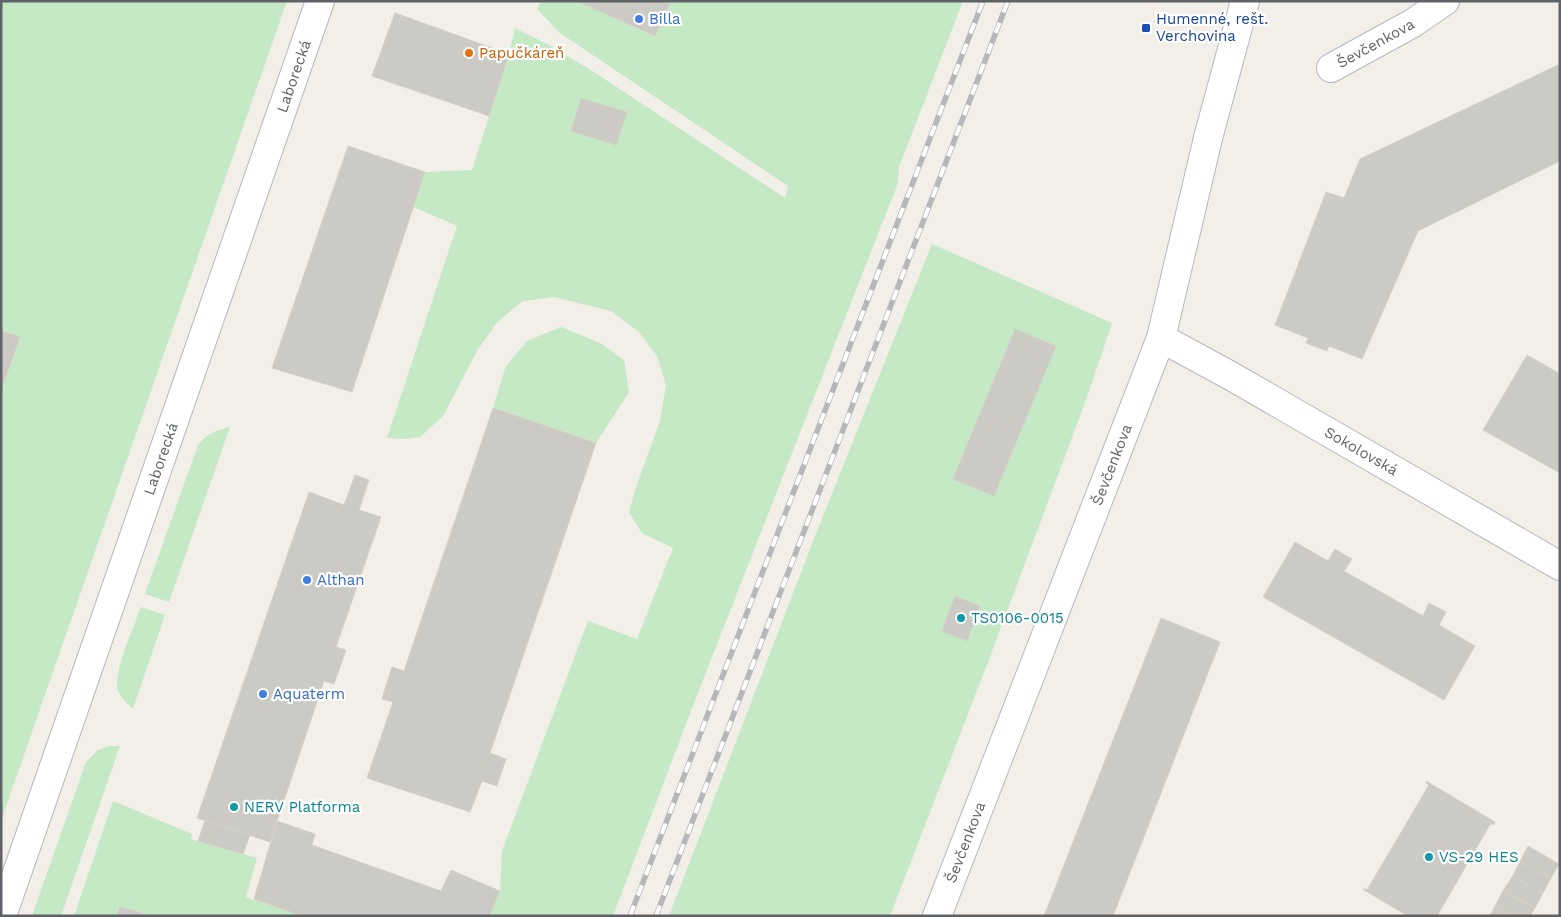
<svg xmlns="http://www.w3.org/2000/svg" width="1561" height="917" viewBox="0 0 1561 917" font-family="'Work Sans',sans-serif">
	<rect width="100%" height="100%" fill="#f1efe8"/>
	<g fill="#c5e8c5">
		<path d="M 1,1 L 287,1 L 1,821 Z"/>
		<path d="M 541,1 L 577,1 L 655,36 L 671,1 L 963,1 L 899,167 L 898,183 L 694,703 L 613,916 L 489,916 L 500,891 L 502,851 L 588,621 L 637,639 L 673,548 L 642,533 L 629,512 L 637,484 L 660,421 L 666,385 L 657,356 L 639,332 L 611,311 L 554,297 L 523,301 L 498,321 L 477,351 L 443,416 L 420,437 L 405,439 L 387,438 L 457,226 L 414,207 L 425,172 L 472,170 L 509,54 L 515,28 L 547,44 L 594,72 L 785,198 L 788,186 L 560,33 L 537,9 Z"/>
		<path d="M 932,244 L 1112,323 L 1086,400 L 988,662 L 890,916 L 669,916 L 815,536 Z"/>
		<path d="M 561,327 L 602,344 L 624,360 L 629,392 L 596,443 L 493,408 L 506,366 L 527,341 Z"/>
		<path d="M 230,427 L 169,602 L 145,594 L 198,445 C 206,434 217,430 230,427 Z"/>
		<path d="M 141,607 L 165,615 L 133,709 C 128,704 121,698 118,691 C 112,674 135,624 141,607 Z"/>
		<path d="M 109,746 L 120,746 L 61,916 L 32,916 L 86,762 L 98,750 Z"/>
		<path d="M 113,801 L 192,834 L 191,839 L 257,858 L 246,897 L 302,916 L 148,916 L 120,907 L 117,916 L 74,916 Z"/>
	</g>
	<g fill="#cccac5" stroke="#d6d1c6">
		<path d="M 577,1 L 671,1 L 655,36 Z"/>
		<path d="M 395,13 L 509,54 L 489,116 L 372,76 Z"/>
		<path d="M 1560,64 L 1560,161 L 1418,231 L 1362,359 L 1329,346 L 1327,351 L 1306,343 L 1308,338 L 1275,325 L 1326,192 L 1344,198 L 1360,159 Z"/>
		<path d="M 581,98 L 627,112 L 616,145 L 571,131 Z"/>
		<path d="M 348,146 L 425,172 L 352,392 L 272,368 Z"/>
		<path d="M 1015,329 L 1056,346 L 994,496 L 953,479 Z"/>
		<path d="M 1,331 L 20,337 L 1,390 Z"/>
		<path d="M 1527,355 L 1560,374 L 1560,473 L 1483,430 Z"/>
		<path d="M 493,408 L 596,443 L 490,753 L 506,759 L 497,786 L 482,781 L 470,812 L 367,778 L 393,702 L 382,699 L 392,667 L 404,671 Z"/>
		<path d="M 355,475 L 369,480 L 359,510 L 381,517 L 336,647 L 346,650 L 334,684 L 324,681 L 270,842 L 197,818 L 309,492 L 344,505 Z"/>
		<path d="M 1295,542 L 1328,561 L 1335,549 L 1343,554 L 1352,559 L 1344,571 L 1423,616 L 1429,603 L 1446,612 L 1439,625 L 1475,646 L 1444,700 L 1263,597 Z"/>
		<path d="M 955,596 L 980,606 L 967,641 L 942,631 Z"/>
		<path d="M 1161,618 L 1220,642 L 1113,916 L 1044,916 Z"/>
		<path d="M 1426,781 L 1495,822 L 1494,825 L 1491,823 L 1437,916 L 1408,916 L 1364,890 L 1364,888 L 1367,890 L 1429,785 L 1426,783 Z"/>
		<path d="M 205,820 L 250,835 L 243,854 L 198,841 Z"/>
		<path d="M 277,821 L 315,834 L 312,845 L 441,891 L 451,870 L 500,891 L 489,916 L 302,916 L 254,899 Z"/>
		<path d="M 1528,846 L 1559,864 L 1551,878 L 1520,862 Z"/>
		<path d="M 1520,862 L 1551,878 L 1543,893 L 1512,877 Z"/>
		<path d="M 1512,877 L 1543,893 L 1535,908 L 1503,891 Z"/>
		<path d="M 1503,891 L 1535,908 L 1530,916 L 1513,916 L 1495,906 Z"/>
		<path d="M 1495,906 L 1513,916 L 1490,916 Z"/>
		<path d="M 120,907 L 136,911 L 134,916 L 117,916 Z"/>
		<path d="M 136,911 L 148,916 L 134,916 Z"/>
	</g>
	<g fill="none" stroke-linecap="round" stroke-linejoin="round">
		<defs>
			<g id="minor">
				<path id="s1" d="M 1331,68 L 1413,23 L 1445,1"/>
				<path id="s2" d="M 1161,338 L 1231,376 L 1560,566"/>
				<path id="s3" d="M 2,916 L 320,1"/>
			</g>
			<g id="secondary">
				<path id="s4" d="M 937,916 L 1161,338 L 1208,138 L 1245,1"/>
			</g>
		</defs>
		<use href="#minor" stroke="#b5b8bc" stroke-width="30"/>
		<use href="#secondary" stroke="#b6babf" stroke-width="30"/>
		<use href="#minor" stroke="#fff" stroke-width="28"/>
		<use href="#secondary" stroke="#fff" stroke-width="28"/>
		<defs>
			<g id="rail">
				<path d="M 630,916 L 983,1"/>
				<path d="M 656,916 L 1008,1"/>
			</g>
		</defs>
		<use href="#rail" stroke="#b6b7b8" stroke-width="5.5"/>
		<use href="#rail" stroke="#fff" stroke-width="4" stroke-dasharray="11" stroke-linecap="butt"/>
	</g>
	<g fill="#3f7fe0" stroke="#fff" stroke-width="2">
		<circle cx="639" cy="19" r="5"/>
		<circle cx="307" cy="580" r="5"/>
		<circle cx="263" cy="694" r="5"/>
	</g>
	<rect fill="#1a4fb4" stroke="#fff" stroke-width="2" x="1141" y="23" width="10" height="10" rx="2.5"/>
	<circle fill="#e8710a" stroke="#fff" stroke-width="2" cx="469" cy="53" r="5"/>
	<g fill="#0f9aa8" stroke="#fff" stroke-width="2">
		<circle cx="961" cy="618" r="5"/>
		<circle cx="234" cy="807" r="5"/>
		<circle cx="1429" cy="857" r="5"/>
	</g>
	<g text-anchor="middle" stroke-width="4.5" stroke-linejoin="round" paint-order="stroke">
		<g font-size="15" fill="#366cbe" stroke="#fff" text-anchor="start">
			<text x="649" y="24">Billa</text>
			<text x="317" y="585">Althan</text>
			<text x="273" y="699">Aquaterm</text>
		</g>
		<g font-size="15" fill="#164399" stroke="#fff" text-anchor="start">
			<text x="1156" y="24">Humenné, rešt.<tspan x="1156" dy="17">Verchovina</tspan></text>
		</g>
		<g font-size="15" fill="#5f6368" stroke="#fff">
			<text dy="5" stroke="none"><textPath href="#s1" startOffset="51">Ševčenkova</textPath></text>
			<text dy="5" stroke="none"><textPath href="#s3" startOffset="889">Laborecká</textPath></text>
			<text dy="5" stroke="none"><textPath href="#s2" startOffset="230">Sokolovská</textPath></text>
			<text dy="5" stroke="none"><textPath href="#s3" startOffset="484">Laborecká</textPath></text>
			<text dy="5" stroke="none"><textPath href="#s4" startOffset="484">Ševčenkova</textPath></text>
			<text dy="5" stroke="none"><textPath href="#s4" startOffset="79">Ševčenkova</textPath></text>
		</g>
		<g font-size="15" fill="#c56008" stroke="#fff" text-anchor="start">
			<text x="479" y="58">Papučkáreň</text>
		</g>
		<g font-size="15" fill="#0d838f" stroke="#fff" text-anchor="start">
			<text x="971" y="623">TS0106-0015</text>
			<text x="244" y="812">NERV Platforma</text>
			<text x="1439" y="862">VS-29 HES</text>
		</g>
	</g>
	<rect width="1561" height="917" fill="none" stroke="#5f6368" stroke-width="5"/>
</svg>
